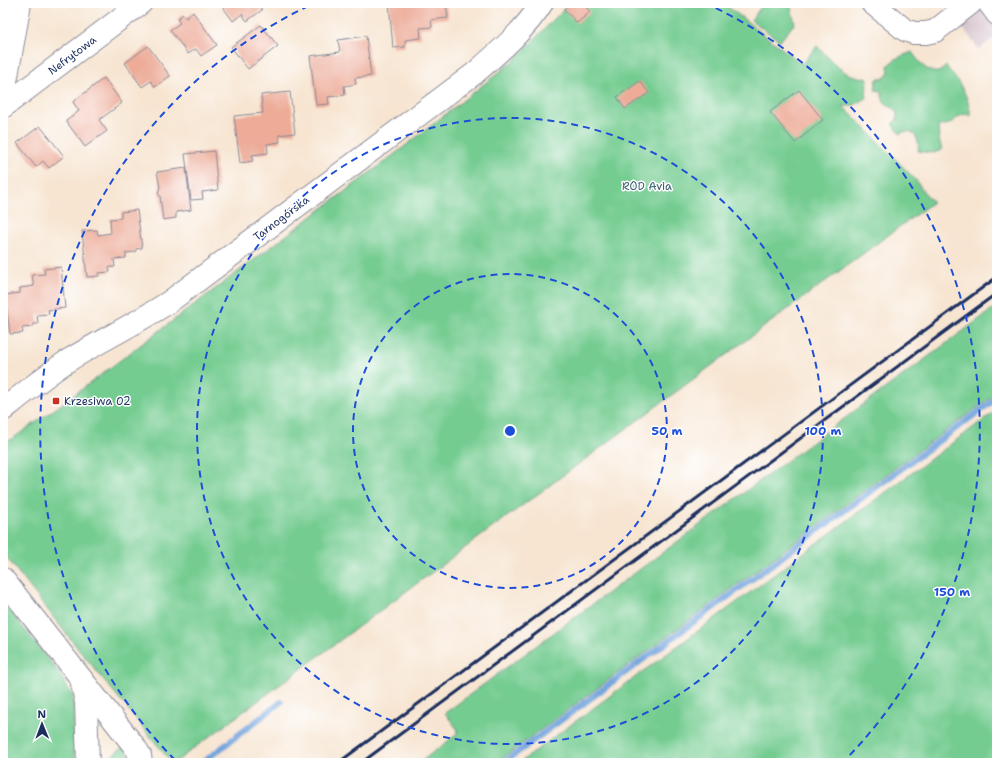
<svg xmlns="http://www.w3.org/2000/svg" width="1000" height="766" viewBox="0 0 1000 766" font-family="'Shantell Sans',sans-serif">
	<rect width="100%" height="100%" fill="#fff"/>
	<filter id="ink" filterUnits="userSpaceOnUse"><feTurbulence type="fractalNoise" baseFrequency=".025" numOctaves="2"/><feDisplacementMap in="SourceGraphic" scale="8" xChannelSelector="R" yChannelSelector="G"/><feConvolveMatrix kernelMatrix="1 2 1 2 8 2 1 2 1" color-interpolation-filters="sRGB"/></filter>
	<filter id="wash" filterUnits="userSpaceOnUse"><feTurbulence type="fractalNoise" baseFrequency=".012" numOctaves="4" result="noise"/><feDisplacementMap in="SourceGraphic" scale="16" xChannelSelector="R" yChannelSelector="G"/><feGaussianBlur stdDeviation="0.9" result="paint"/><feColorMatrix in="noise" values="0 0 0 0 0 0 0 0 0 0 0 0 0 0 0 0 0 1.4 0 .05"/><feComposite in="paint" operator="in"/></filter>
	<g filter="url(#wash)">
		<rect width="100%" height="100%" fill="#f7e5d1"/>
		<path fill="#d2bdc8" d="M 944,3 L 997,3 L 997,36 L 979,49 Z"/>
		<g fill="#75cc91" stroke="#487e78">
			<path d="M 570,3 L 723,3 L 802,64 L 817,46 C 834,63 842,77 868,78 L 866,93 L 867,98 L 862,100 L 853,106 L 843,106 L 916,180 L 923,191 L 933,202 L 174,763 L 172,763 L 72,641 L 3,553 L 3,443 L 12,439 L 62,404 L 400,150 L 512,62 Z"/>
			<path d="M 764,3 L 790,4 L 795,23 L 780,41 L 751,20 Z"/>
			<path d="M 912,52 C 917,59 927,74 938,72 C 941,71 943,69 946,66 C 961,86 967,91 971,116 C 962,111 958,118 951,123 C 948,125 942,125 938,126 L 939,139 L 942,150 L 933,153 L 918,151 C 920,140 913,125 900,134 L 892,124 L 897,120 C 898,106 890,109 884,101 C 882,98 882,94 881,91 L 875,90 L 877,79 L 884,78 L 889,73 L 888,65 L 897,58 Z"/>
			<path d="M 997,306 L 997,393 L 496,763 L 419,763 L 456,735 L 458,730 L 445,713 Z"/>
			<path d="M 997,410 L 997,763 L 519,763 Z"/>
			<path d="M 3,602 L 57,670 L 73,696 L 75,763 L 3,763 Z"/>
			<path d="M 124,746 L 133,763 L 103,763 Z"/>
		</g>
		<g fill="none" stroke-linecap="round" stroke-linejoin="round">
			<g stroke="#70a3dc" stroke-width="6">
				<path d="M 202,763 L 281,702"/>
				<path d="M 503,763 L 997,398"/>
			</g>
		</g>
		<g id="blocks">
			<g fill="#edab98">
				<path d="M 220,3 L 257,3 L 262,10 L 247,21 L 242,14 L 233,21 Z"/>
				<path d="M 389,3 L 446,3 L 448,18 L 431,20 L 432,27 L 420,28 L 421,38 L 405,40 L 405,47 L 393,48 Z"/>
				<path d="M 570,3 L 583,3 L 590,12 L 577,23 L 564,9 Z"/>
				<path d="M 193,12 L 217,45 L 201,56 L 196,49 L 188,54 L 170,30 L 180,23 L 177,19 L 183,14 L 186,18 Z"/>
				<path d="M 261,25 L 278,46 L 248,69 L 231,47 Z"/>
				<path d="M 366,36 L 371,76 L 355,78 L 356,84 L 344,86 L 345,95 L 328,97 L 329,104 L 316,105 L 310,56 L 340,52 L 338,40 Z"/>
				<path d="M 148,46 L 170,76 L 155,87 L 151,81 L 142,87 L 125,63 Z"/>
				<path d="M 104,78 L 122,103 L 99,120 L 107,131 L 85,147 L 66,121 L 79,111 L 73,102 Z"/>
				<path d="M 640,81 L 649,93 L 625,109 L 617,97 Z"/>
				<path d="M 799,90 L 823,120 L 795,143 L 770,112 Z"/>
				<path d="M 290,92 L 295,133 L 279,135 L 280,142 L 267,144 L 268,153 L 252,155 L 253,161 L 240,163 L 234,116 L 263,113 L 261,95 Z"/>
				<path d="M 40,126 L 64,156 L 49,168 L 43,161 L 36,167 L 17,143 Z"/>
				<path d="M 214,151 L 218,190 L 202,192 L 203,199 L 191,200 L 185,154 Z"/>
				<path d="M 186,168 L 191,210 L 176,212 L 176,218 L 163,220 L 160,196 L 158,193 L 160,187 L 157,172 Z"/>
				<path d="M 137,210 L 142,248 L 136,249 L 136,252 L 126,253 L 126,258 L 114,259 L 115,267 L 109,267 L 110,272 L 99,273 L 99,276 L 87,277 L 82,231 L 97,230 L 98,235 L 111,233 L 110,219 L 121,218 L 121,212 Z"/>
				<path d="M 61,267 L 65,308 L 48,310 L 49,314 L 37,315 L 38,324 L 33,324 L 33,327 L 22,328 L 23,333 L 10,334 L 5,295 L 20,293 L 20,288 L 34,286 L 32,275 L 45,274 L 44,269 Z"/>
			</g>
		</g>
	</g>
	<g filter="url(#ink)">
		<use href="#blocks" fill-opacity="0" stroke="#898a98" stroke-width="1"/>
		<g fill="none" stroke-linecap="round" stroke-linejoin="round">
			<defs>
				<g id="minor">
					<path d="M 872,3 L 905,30 L 914,33 L 926,33 L 935,31 L 971,3"/>
					<path d="M 989,3 L 997,14"/>
					<path d="M 3,98 L 20,3"/>
					<path d="M 3,107 L 141,3"/>
					<path d="M 3,410 C 24,393 46,375 69,360 C 102,340 137,323 169,302 L 475,73 C 499,52 525,30 542,3"/>
					<path d="M 3,579 L 135,747 L 140,755 L 141,763"/>
					<path d="M 81,679 L 86,702 L 88,763"/>
				</g>
			</defs>
			<use href="#minor" stroke="#898a98" stroke-width="24"/>
			<use href="#minor" stroke="#fff" stroke-width="22"/>
			<g stroke="#1b2f5e" stroke-width="3">
				<path d="M 338,763 L 997,277"/>
				<path d="M 361,763 L 997,293"/>
			</g>
		</g>
	</g>
	<g fill="none" stroke="#1d4ed8" stroke-width="2" stroke-dasharray="7 5">
		<circle cx="510" cy="431" r="157"/>
		<circle cx="510" cy="431" r="313"/>
		<path d="M175 760A470 470 0 0 1 315 3M705 3A470 470 0 0 1 845 760"/>
	</g>
	<rect fill="#c8321e" stroke="#fff" stroke-width="1.5" x="52" y="397" width="8" height="8" rx="2"/>
	<g text-anchor="middle" stroke-width="3" stroke-linejoin="round" paint-order="stroke">
		<g font-size="11" fill="#1b2f5e" stroke="#fff">
			<text transform="translate(72 55) rotate(-37)" y="4">Nefrytowa</text>
			<text transform="translate(281 218) rotate(-37)" y="4">Tarnogórska</text>
		</g>
		<g font-size="11" fill="#365e6d" stroke="#fff">
			<text x="647" y="190">ROD Avia</text>
		</g>
		<g font-size="11" fill="#1b2f5e" stroke="#fff" text-anchor="start">
			<text x="64" y="405">Krzesiwa 02</text>
		</g>
	</g>
	<circle cx="510" cy="431" r="6" fill="#1d4ed8" stroke="#fff" stroke-width="2"/>
	<g font-size="12" text-anchor="middle" font-weight="bold" fill="#1d4ed8" stroke="#fff" stroke-width="3" stroke-linejoin="round" paint-order="stroke">
		<text x="667" y="435">50 m</text>
		<text x="823" y="435">100 m</text>
		<text x="952" y="596">150 m</text>
	</g>
	<rect width="1000" height="766" fill="none" stroke="#fff" stroke-width="16"/>
	<g transform="translate(42 724) rotate(359)" stroke="#ffffff" stroke-width="3" paint-order="stroke">
	<path d="M0-3L7 15L0 10L-7 15Z" fill="#1b2f5e"/>
	<text y="-6" font-size="11" font-weight="bold" text-anchor="middle" fill="#1b2f5e">N</text>
	</g>
</svg>
